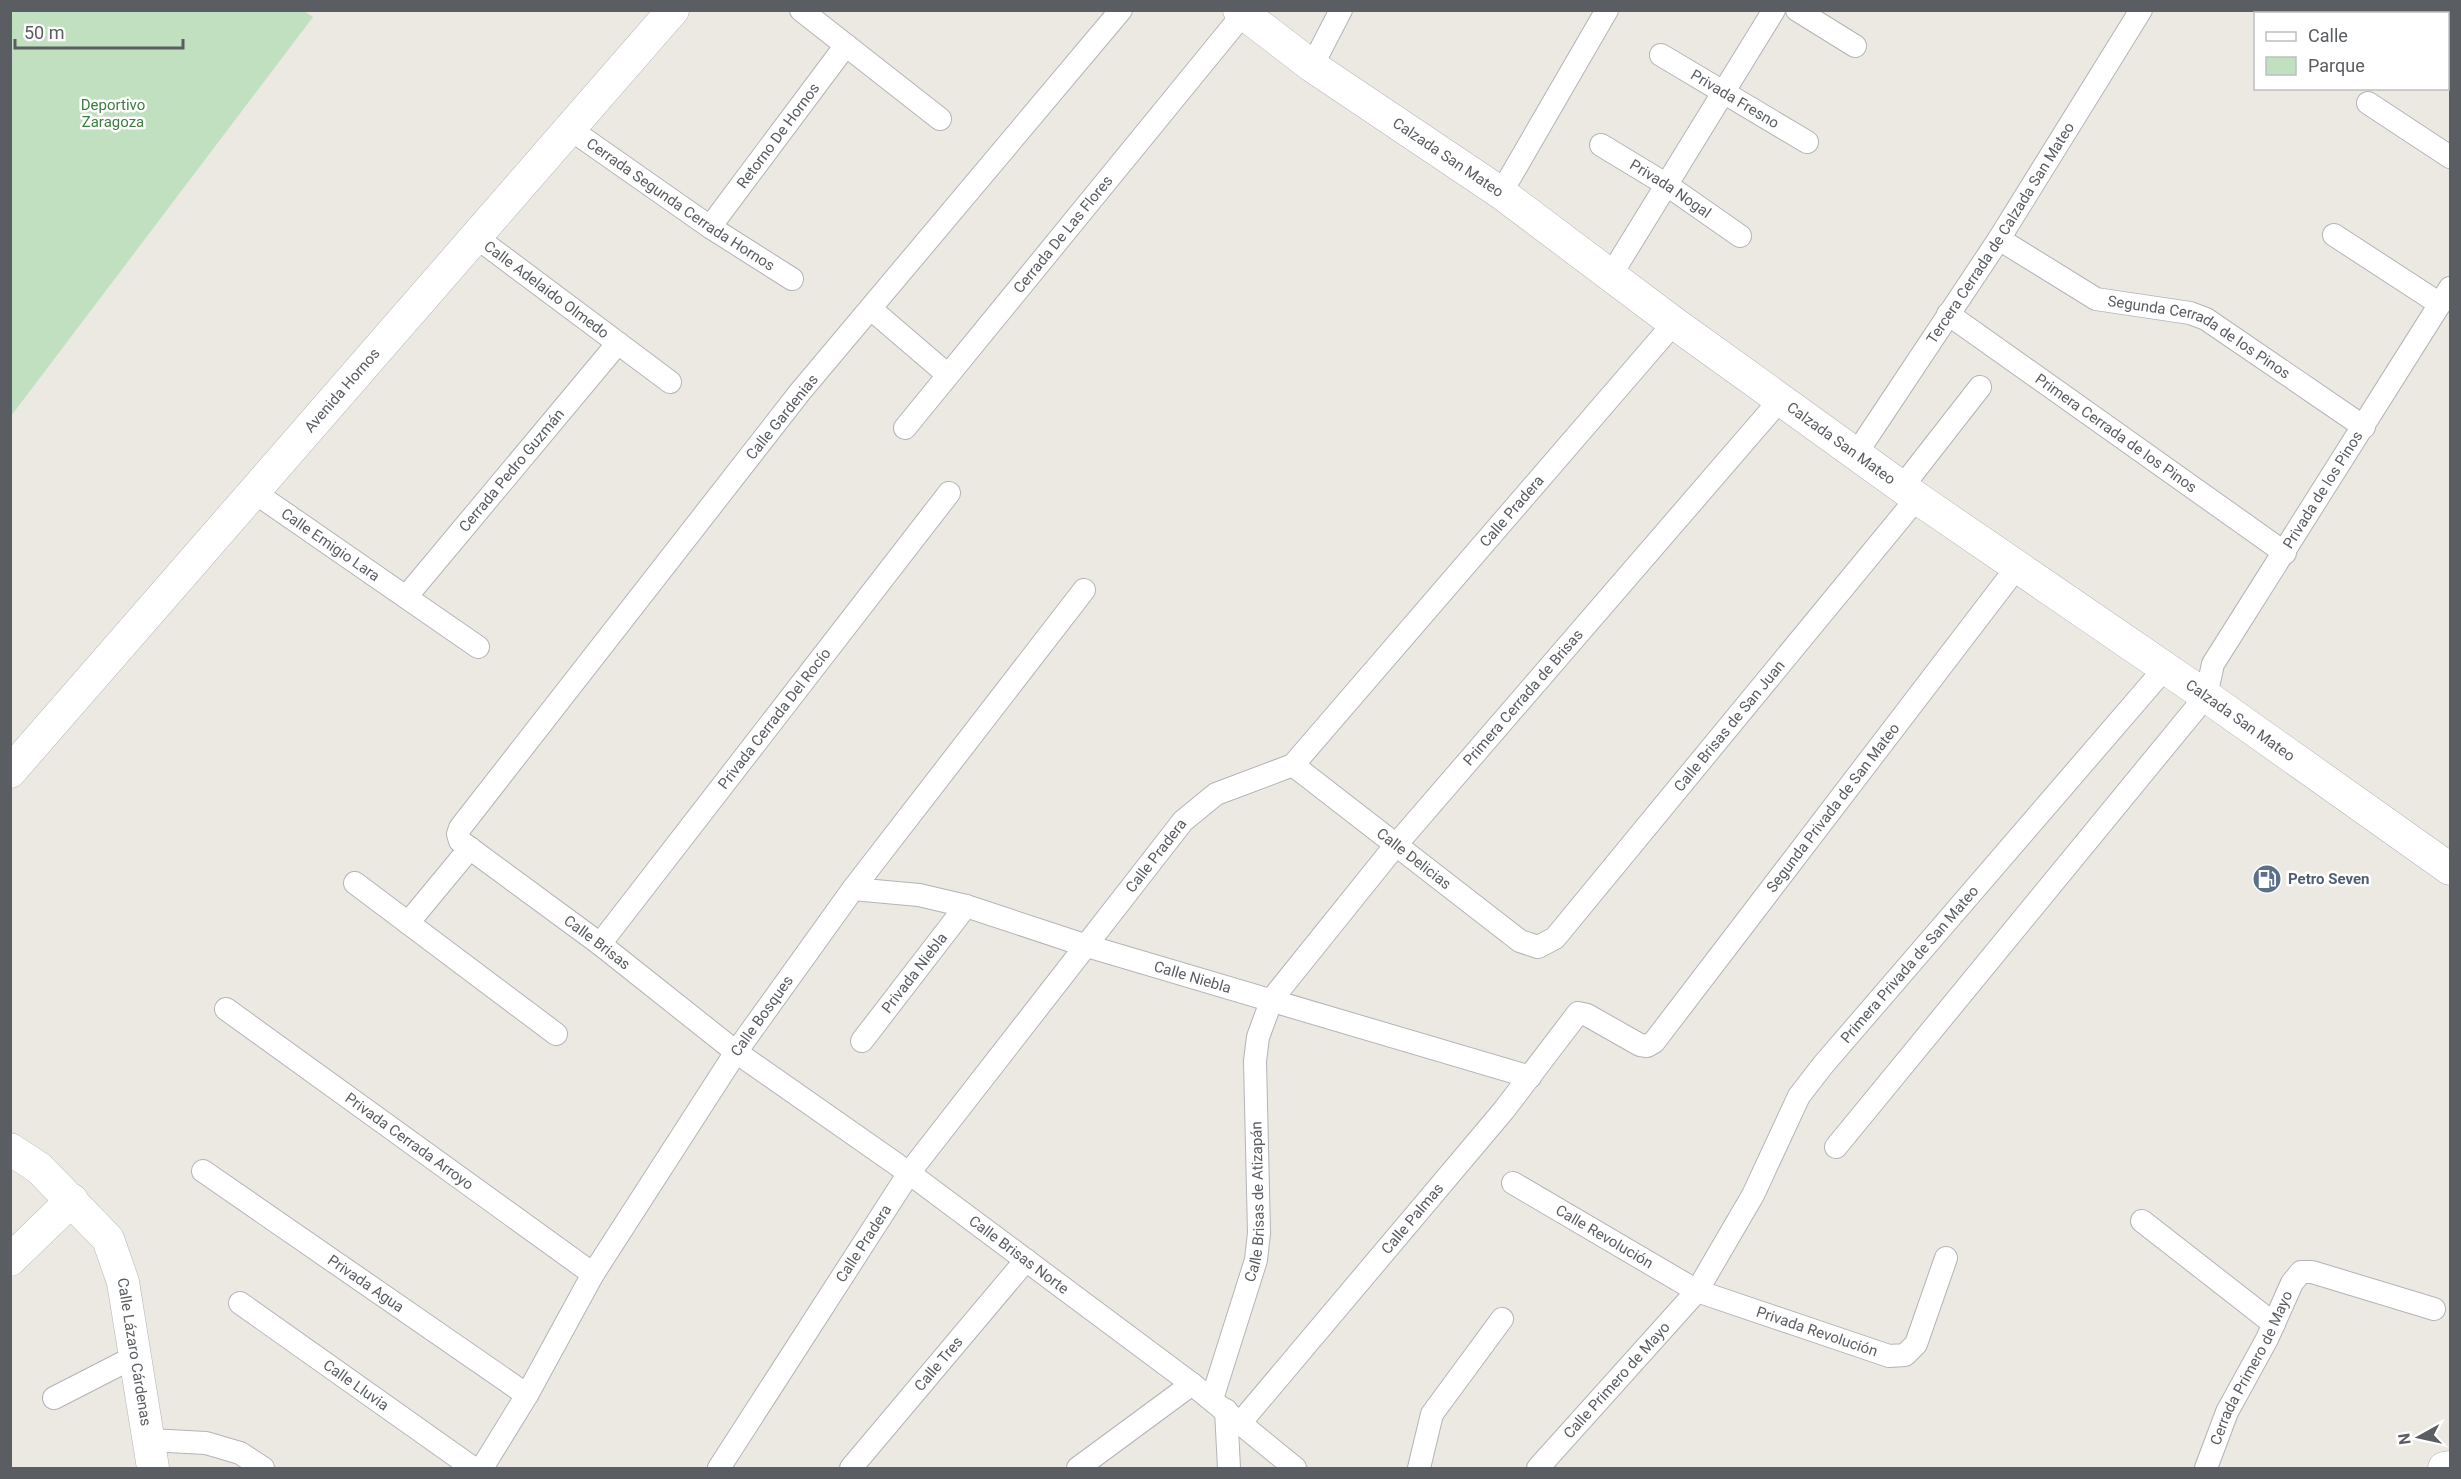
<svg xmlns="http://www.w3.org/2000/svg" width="2461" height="1479" viewBox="0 0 2461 1479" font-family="Roboto,sans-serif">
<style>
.green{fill:#c0e0c0}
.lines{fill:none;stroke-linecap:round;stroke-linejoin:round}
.street-casing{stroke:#b2b4b8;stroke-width:24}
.secondary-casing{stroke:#b3b6ba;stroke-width:33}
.street{stroke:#fff;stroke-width:22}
.secondary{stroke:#fff;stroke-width:32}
.labels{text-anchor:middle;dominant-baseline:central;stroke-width:5;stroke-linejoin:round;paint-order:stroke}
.street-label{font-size:15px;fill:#5a5d61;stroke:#fff}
.park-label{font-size:15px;fill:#3c7d40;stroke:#fff}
.service-label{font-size:15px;font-weight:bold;fill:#4e5e75;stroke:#fff;text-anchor:start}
</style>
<rect width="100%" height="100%" fill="#ebe9e1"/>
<polygon class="green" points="304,11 313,17 11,416 11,11"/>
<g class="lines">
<g class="street-casing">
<g id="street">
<polyline points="801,10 940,119"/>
<path id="s1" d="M1121 10 800 392 460 828 458 834 460 841 600 944 736 1052 909 1173 1192 1384 1295 1468"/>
<polyline points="1797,10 1855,46"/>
<polyline points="2430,10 2436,14"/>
<path id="s2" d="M1661 55 1807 142"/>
<polyline points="1312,66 1341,10"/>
<polyline points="2368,103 2450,157"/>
<path id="s3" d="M570 129 710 227 792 279"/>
<path id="s4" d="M1601 145 1667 185 1740 236"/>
<polyline points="1501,193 1607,10"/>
<path id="s5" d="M710 227 846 45"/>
<polyline points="2334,235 2440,304"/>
<path id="s6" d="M476 237 670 382"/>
<path id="s7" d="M1999 239 2096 299 2190 313 2206 319 2364 427"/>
<polyline points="1611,275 1774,10"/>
<polyline points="871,309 948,375"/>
<path id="s8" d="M1948 314 2285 553"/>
<path id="s9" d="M905 428 1243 14"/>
<path id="s10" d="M1856 454 1999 239 2141 10"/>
<polyline points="1902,487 1980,387"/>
<path id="s11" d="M254 492 478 647"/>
<path id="s12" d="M406 597 618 343"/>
<path id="s13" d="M1293 765 1520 941 1538 947 1555 938 1917 498"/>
<polyline points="355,883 556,1034"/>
<path id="s14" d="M853 889 919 895 966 906 1087 946 1530 1077"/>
<polyline points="408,923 470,848"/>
<path id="s15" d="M600 944 949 493"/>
<path id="s16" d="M226 1009 593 1274"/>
<path id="s17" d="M862 1041 966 906"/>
<path id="s18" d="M1836 1147 2206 696 2213 664 2450 288"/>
<path id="s19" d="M203 1171 527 1395"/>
<path id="s20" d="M1513 1183 1697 1291 1889 1356 1905 1355 1916 1344 1946 1258"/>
<polyline points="2142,1221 2274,1324"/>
<path id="s21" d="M240 1303 473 1468"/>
<polyline points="54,1398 136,1356"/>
<path id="s22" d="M1212 1399 1256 1260 1259 1233 1255 1061 1258 1037 1272 999 1395 846 1780 400"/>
<polyline points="1226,1410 1229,1468"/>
<path id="s23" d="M1241 1422 1504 1110 1578 1013 1587 1015 1640 1045 1647 1046 1654 1042 2017 567"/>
<polyline points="149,1440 206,1443 240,1453 263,1468"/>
<path id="s24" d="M482 1468 527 1395 593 1274 736 1052 853 889 1084 590"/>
<path id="s25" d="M719 1468 909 1173 1183 821 1216 794 1293 765 1674 323"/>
<path id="s26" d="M851 1468 1026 1260"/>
<polyline points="1078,1468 1192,1384"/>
<polyline points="1419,1468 1432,1414 1502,1319"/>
<path id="s27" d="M1538 1468 1697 1291 1753 1195 1799 1096 1823 1065 2165 668"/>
<path id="s28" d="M2206 1468 2227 1412 2267 1339 2292 1283 2301 1272H2312L2434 1309"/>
</g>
</g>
<g class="secondary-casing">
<g id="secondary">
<path id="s29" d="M1239 10 1312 66 1501 193 1674 323 1917 498 2206 696 2450 869"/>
<path id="s30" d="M10 772 673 10"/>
<path id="s31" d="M10 1149 39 1168 108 1239 123 1282 153 1468"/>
<polyline points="10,1260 72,1200"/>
<polyline points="2444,1468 2450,1467"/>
</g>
</g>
<use href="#street" class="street"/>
<use href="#secondary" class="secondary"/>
</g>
<defs>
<g id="fuel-disc" transform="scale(1.5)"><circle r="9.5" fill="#5c6f8a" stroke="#fff"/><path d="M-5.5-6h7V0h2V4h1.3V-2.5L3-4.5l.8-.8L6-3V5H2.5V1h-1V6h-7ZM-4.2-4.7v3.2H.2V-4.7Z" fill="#fff"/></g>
</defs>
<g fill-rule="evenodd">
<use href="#fuel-disc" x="2267" y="879"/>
</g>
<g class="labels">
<g class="street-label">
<text stroke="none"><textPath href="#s2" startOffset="86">Privada Fresno</textPath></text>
<text stroke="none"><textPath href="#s5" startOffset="114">Retorno De Hornos</textPath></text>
<text stroke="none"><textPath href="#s29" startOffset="256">Calzada San Mateo</textPath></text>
<text stroke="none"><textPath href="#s4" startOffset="82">Privada Nogal</textPath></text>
<text stroke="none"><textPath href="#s3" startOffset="134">Cerrada Segunda Cerrada Hornos</textPath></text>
<text stroke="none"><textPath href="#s10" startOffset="264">Tercera Cerrada de Calzada San Mateo</textPath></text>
<text stroke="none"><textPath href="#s9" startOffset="250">Cerrada De Las Flores</textPath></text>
<text stroke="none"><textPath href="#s6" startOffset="88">Calle Adelaido Olmedo</textPath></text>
<text stroke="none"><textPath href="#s7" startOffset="226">Segunda Cerrada de los Pinos</textPath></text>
<text stroke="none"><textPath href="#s30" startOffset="506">Avenida Hornos</textPath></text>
<text transform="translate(782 417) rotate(-51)">Calle Gardenias</text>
<text stroke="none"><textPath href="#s8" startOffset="206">Primera Cerrada de los Pinos</textPath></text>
<text stroke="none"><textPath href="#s29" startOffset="742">Calzada San Mateo</textPath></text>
<text stroke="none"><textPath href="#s12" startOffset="165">Cerrada Pedro Guzmán</textPath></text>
<text stroke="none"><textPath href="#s18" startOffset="822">Privada de los Pinos</textPath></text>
<text stroke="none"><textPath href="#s25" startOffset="1257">Calle Pradera</textPath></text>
<text stroke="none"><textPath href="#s11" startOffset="93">Calle Emigio Lara</textPath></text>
<text stroke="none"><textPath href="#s22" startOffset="802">Primera Cerrada de Brisas</textPath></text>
<text stroke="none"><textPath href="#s15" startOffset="285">Privada Cerrada Del Rocío</textPath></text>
<text stroke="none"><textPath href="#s29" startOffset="1228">Calzada San Mateo</textPath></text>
<text stroke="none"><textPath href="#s13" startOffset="600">Calle Brisas de San Juan</textPath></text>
<text stroke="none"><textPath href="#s23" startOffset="910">Segunda Privada de San Mateo</textPath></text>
<text stroke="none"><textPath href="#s25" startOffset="753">Calle Pradera</textPath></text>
<text stroke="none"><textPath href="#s13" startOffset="153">Calle Delicias</textPath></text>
<text stroke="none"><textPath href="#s1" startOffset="1236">Calle Brisas</textPath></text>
<text stroke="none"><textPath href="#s27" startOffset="630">Primera Privada de San Mateo</textPath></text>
<text stroke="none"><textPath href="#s17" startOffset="86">Privada Niebla</textPath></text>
<text stroke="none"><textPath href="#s14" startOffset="352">Calle Niebla</textPath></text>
<text stroke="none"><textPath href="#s24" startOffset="532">Calle Bosques</textPath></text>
<text stroke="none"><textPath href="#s16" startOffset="226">Privada Cerrada Arroyo</textPath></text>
<text stroke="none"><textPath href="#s22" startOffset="204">Calle Brisas de Atizapán</textPath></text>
<text stroke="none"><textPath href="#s23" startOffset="266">Calle Palmas</textPath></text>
<text stroke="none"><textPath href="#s20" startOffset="106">Calle Revolución</textPath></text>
<text stroke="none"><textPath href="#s25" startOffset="267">Calle Pradera</textPath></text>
<text stroke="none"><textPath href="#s1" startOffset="1761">Calle Brisas Norte</textPath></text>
<text stroke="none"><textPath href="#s19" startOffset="198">Privada Agua</textPath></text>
<text stroke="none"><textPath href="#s20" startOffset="340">Privada Revolución</textPath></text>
<text stroke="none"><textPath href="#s31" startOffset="250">Calle Lázaro Cárdenas</textPath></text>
<text stroke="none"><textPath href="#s26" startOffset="136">Calle Tres</textPath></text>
<text stroke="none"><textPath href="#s28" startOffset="110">Cerrada Primero de Mayo</textPath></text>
<text stroke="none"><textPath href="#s27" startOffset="118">Calle Primero de Mayo</textPath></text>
<text stroke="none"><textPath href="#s21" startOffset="142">Calle Lluvia</textPath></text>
</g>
<g class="park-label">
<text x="113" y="105">Deportivo<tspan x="113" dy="17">Zaragoza</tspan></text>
</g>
<g class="service-label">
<text x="2288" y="879">Petro Seven</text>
</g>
</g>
<rect width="2461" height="1479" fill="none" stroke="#5a5d61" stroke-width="24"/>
<rect x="2254" y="12" width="195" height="78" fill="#ffffff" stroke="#bdbec0" stroke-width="1.5"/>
<rect x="2266" y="32" width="30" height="9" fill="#ffffff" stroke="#bdbec0" stroke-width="1.5"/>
<text x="2308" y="42" font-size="18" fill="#5a5d61">Calle</text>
<rect x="2266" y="57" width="30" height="18" fill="#c0e0c0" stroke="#bdbec0" stroke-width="1.5"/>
<text x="2308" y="72" font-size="18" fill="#5a5d61">Parque</text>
<g transform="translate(2419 1437) rotate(262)" stroke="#ffffff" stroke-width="4.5" paint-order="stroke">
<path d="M0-4.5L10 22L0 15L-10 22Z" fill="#5a5d61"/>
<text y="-9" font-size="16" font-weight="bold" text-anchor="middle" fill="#5a5d61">N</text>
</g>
<path d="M15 39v9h168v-9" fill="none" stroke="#5a5d61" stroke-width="3"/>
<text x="24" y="39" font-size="18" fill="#5a5d61" stroke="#ffffff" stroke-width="4.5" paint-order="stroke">50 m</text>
</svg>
